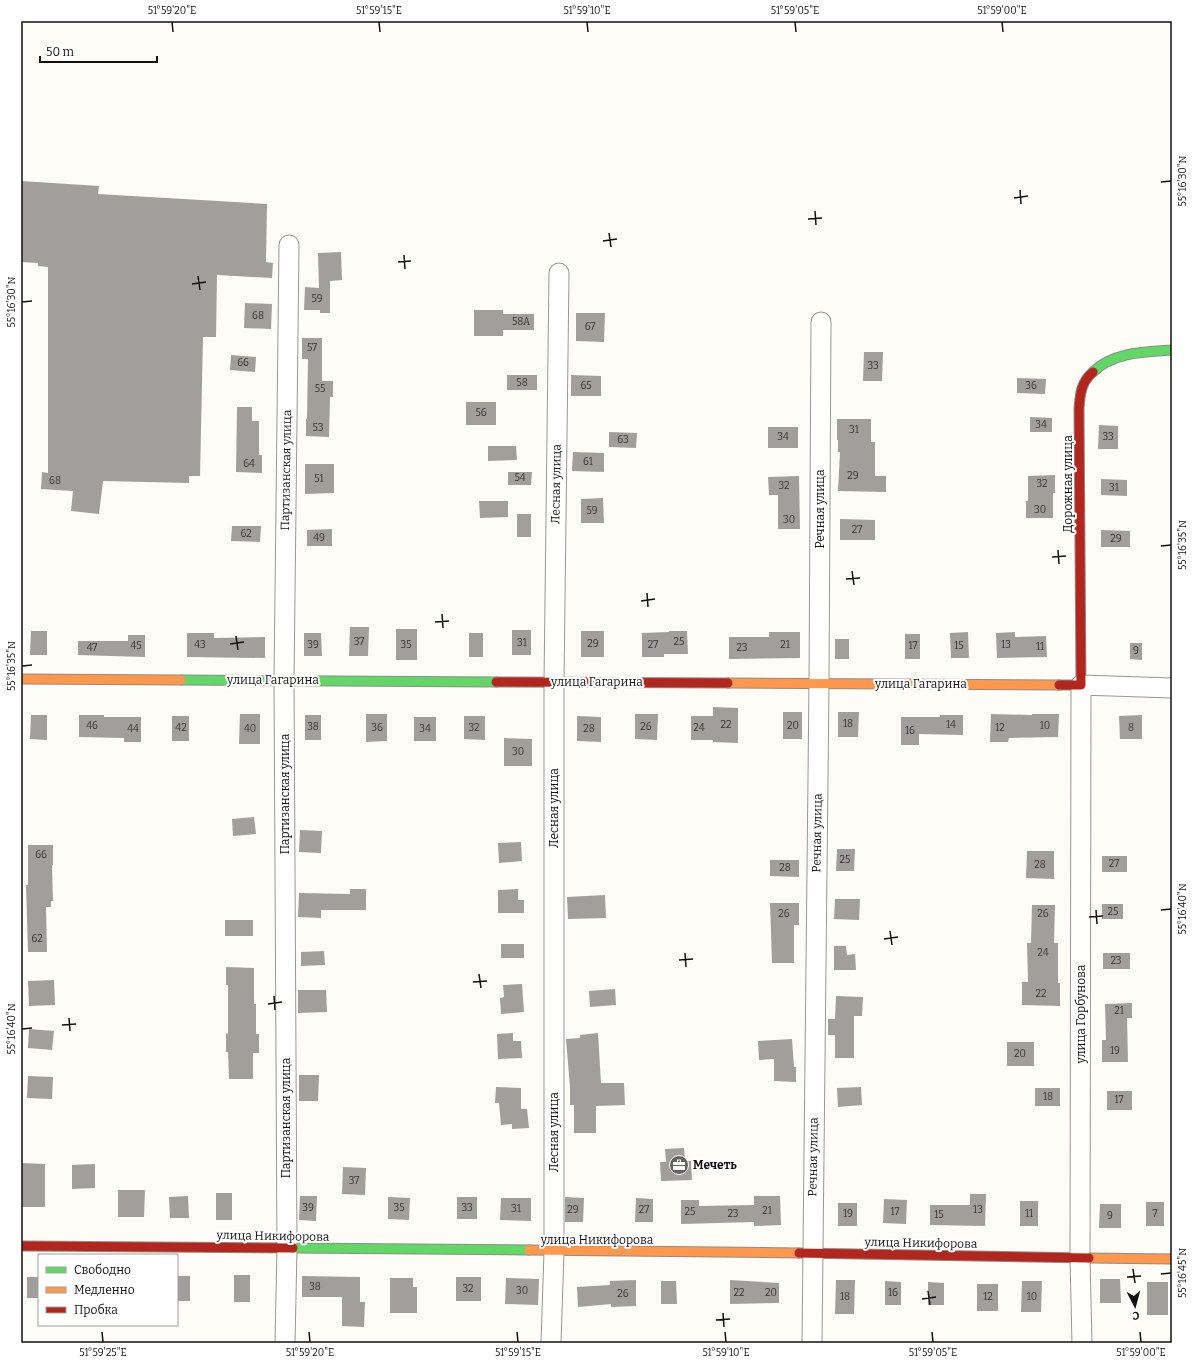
<svg xmlns="http://www.w3.org/2000/svg" width="1193" height="1364" viewBox="0 0 1193 1364" font-family="Bitter,serif">
<style>
.building{fill:#a19f9c}
.lines{fill:none;stroke-linecap:round;stroke-linejoin:round}
.street-casing{stroke:#979795;stroke-width:21}
.fast-casing{stroke:#8e8d8b;stroke-width:11}
.slow-casing{stroke:#8e8d8b;stroke-width:11}
.jam-casing{stroke:#8e8d8b;stroke-width:11}
.street{stroke:#fffffe;stroke-width:19}
.fast{stroke:#63d668;stroke-width:9}
.slow{stroke:#ff974d;stroke-width:9}
.jam{stroke:#b3261e;stroke-width:9}
.ticks{fill:none;stroke:#111;stroke-width:1.5}
.labels{text-anchor:middle;dominant-baseline:central;stroke-width:4;stroke-linejoin:round;paint-order:stroke}
.number-label{font-size:10px;fill:#353434}
.street-label{font-size:12px;fill:#111;stroke:#fff}
.poi-label{font-size:12px;font-weight:bold;fill:#111;stroke:#fff;text-anchor:start}
.neatline{fill:none;stroke:#111;stroke-width:1.5}
.ticks-label{font-size:10px;text-anchor:middle;fill:#111}
</style>
<rect width="100%" height="100%" fill="#fdfcf7"/>
<g class="building">
<polygon points="21,181 99,186 98,194 267,204 266,262 273,263 272,278 217,275 216,337 203,337 200,476 189,476 189,483 103,481 99,514 71,511 73,491 41,489 42,472 48,473 48,267 38,266 38,263 21,262"/>
<polygon points="341,252 342,280 330,281 330,313 320,313 320,310 304,310 305,287 319,288 318,253"/>
<polygon points="245,303 272,304 271,329 244,328"/>
<polygon points="474,310 503,310 503,314 534,314 534,330 503,330 503,336 474,336"/>
<polygon points="576,313 605,313 604,342 576,341"/>
<polygon points="302,338 322,338 322,381 333,381 333,397 330,397 329,437 306,436 306,419 307,419 308,359 302,359"/>
<polygon points="864,352 883,352 882,381 863,381"/>
<polygon points="231,355 256,357 255,372 230,370"/>
<rect x="507" y="375" width="30" height="15"/>
<polygon points="571,375 601,376 601,396 571,396"/>
<polygon points="1017,378 1046,379 1045,394 1017,393"/>
<rect x="466" y="402" width="30" height="23"/>
<polygon points="237,407 252,407 252,421 259,421 259,455 262,455 262,473 236,472"/>
<polygon points="1030,417 1052,418 1052,432 1030,432"/>
<polygon points="837,419 871,419 871,442 875,442 875,476 886,476 886,492 838,491 840,452 838,452 838,440 837,440"/>
<polygon points="1099,425 1118,426 1118,449 1098,449"/>
<rect x="768" y="427" width="30" height="21"/>
<polygon points="609,432 637,433 636,448 609,447"/>
<polygon points="488,446 516,446 517,460 488,461"/>
<polygon points="573,452 604,453 604,472 572,471"/>
<polygon points="305,464 334,464 334,493 305,494"/>
<polygon points="508,472 532,472 531,485 508,485"/>
<polygon points="1055,475 1055,493 1053,493 1053,518 1026,518 1026,501 1028,501 1028,476"/>
<polygon points="799,476 800,529 778,529 778,495 769,495 768,477"/>
<polygon points="1101,479 1127,480 1127,496 1101,495"/>
<polygon points="603,498 604,523 581,523 581,499"/>
<polygon points="479,501 508,501 508,517 480,518"/>
<rect x="517" y="514" width="14" height="23"/>
<polygon points="840,519 875,520 875,540 840,540"/>
<polygon points="232,526 261,526 260,542 231,541"/>
<polygon points="332,529 332,546 307,546 307,530"/>
<polygon points="1101,530 1130,531 1130,547 1101,547"/>
<polygon points="350,627 369,627 368,656 349,656"/>
<rect x="396" y="629" width="21" height="31"/>
<rect x="512" y="630" width="19" height="25"/>
<polygon points="31,631 47,631 47,655 30,655"/>
<rect x="581" y="631" width="23" height="26"/>
<polygon points="669,631 687,631 688,654 664,654 664,657 642,657 642,633 669,632"/>
<polygon points="769,632 800,632 800,658 729,659 729,637 769,637"/>
<polygon points="968,632 969,658 951,658 950,633"/>
<polygon points="1015,632 1015,637 1046,636 1047,657 997,658 996,633"/>
<polygon points="187,633 214,633 214,638 265,637 265,658 187,657"/>
<polygon points="304,633 321,633 322,656 304,656"/>
<rect x="469" y="633" width="14" height="24"/>
<rect x="905" y="634" width="15" height="25"/>
<polygon points="128,635 145,635 145,657 78,655 78,641 128,641"/>
<rect x="835" y="639" width="14" height="20"/>
<polygon points="1130,643 1142,643 1142,660 1130,659"/>
<polygon points="713,707 738,708 738,743 713,742 713,740 691,740 691,716 713,716"/>
<rect x="783" y="712" width="19" height="27"/>
<polygon points="838,712 859,712 858,737 838,737"/>
<polygon points="240,714 260,714 260,744 239,744"/>
<polygon points="366,714 387,714 387,741 366,742"/>
<polygon points="635,714 658,714 657,740 635,739"/>
<polygon points="991,714 1032,715 1032,714 1059,714 1058,737 1009,738 1008,742 990,742"/>
<polygon points="31,715 47,715 47,740 30,739"/>
<polygon points="79,715 104,715 104,717 141,717 141,742 124,742 124,738 79,737"/>
<rect x="305" y="715" width="16" height="25"/>
<polygon points="940,715 963,715 963,735 919,734 919,745 901,745 901,717 940,717"/>
<polygon points="1142,715 1142,739 1120,739 1119,716"/>
<rect x="172" y="716" width="17" height="25"/>
<polygon points="464,716 485,716 485,740 464,739"/>
<polygon points="577,716 601,717 601,742 577,741"/>
<rect x="414" y="717" width="22" height="24"/>
<polygon points="504,738 532,739 532,766 504,766"/>
<polygon points="254,817 256,834 233,836 232,819"/>
<polygon points="300,830 322,831 321,853 299,852"/>
<polygon points="521,842 522,861 499,863 498,843"/>
<polygon points="28,845 53,845 53,865 52,865 53,901 51,901 51,907 46,907 47,952 28,952 26,885 28,885"/>
<polygon points="837,849 855,849 854,871 836,871"/>
<polygon points="1027,851 1054,851 1054,879 1026,878"/>
<rect x="1102" y="856" width="25" height="16"/>
<polygon points="770,860 799,860 799,877 770,876"/>
<polygon points="350,889 366,889 366,910 321,910 321,918 298,917 299,893 350,894"/>
<polygon points="518,889 518,900 524,900 524,913 498,913 498,890"/>
<polygon points="605,895 606,918 568,919 567,897"/>
<polygon points="835,899 860,899 859,920 834,919"/>
<polygon points="770,903 799,903 799,925 794,925 794,963 772,963"/>
<rect x="1102" y="904" width="21" height="15"/>
<polygon points="1032,905 1055,905 1054,943 1058,943 1058,983 1060,983 1060,1006 1022,1005 1022,982 1028,982 1027,943 1031,943"/>
<rect x="225" y="920" width="28" height="16"/>
<rect x="501" y="944" width="23" height="14"/>
<polygon points="834,946 846,946 847,955 855,954 856,970 834,970"/>
<polygon points="324,951 325,965 301,966 301,952"/>
<rect x="1103" y="953" width="27" height="16"/>
<polygon points="226,967 254,968 254,1004 256,1004 256,1034 259,1034 259,1053 253,1053 253,1079 229,1079 228,1052 226,1052 226,1033 228,1034 228,985 226,985"/>
<polygon points="54,980 55,1005 29,1006 28,981"/>
<polygon points="522,984 524,1012 501,1014 500,998 504,997 503,985"/>
<polygon points="615,989 616,1005 590,1007 589,991"/>
<polygon points="298,990 326,990 327,1012 298,1013"/>
<polygon points="836,996 863,997 862,1016 854,1016 854,1058 835,1058 835,1035 828,1035 828,1019 835,1019"/>
<polygon points="1132,1003 1132,1018 1127,1018 1128,1062 1102,1062 1102,1040 1106,1040 1105,1004"/>
<polygon points="29,1029 54,1031 52,1050 28,1048"/>
<polygon points="513,1033 513,1041 521,1041 522,1058 498,1059 497,1034"/>
<polygon points="598,1033 601,1083 624,1083 625,1105 596,1106 596,1133 574,1133 574,1105 570,1105 570,1087 566,1039 580,1038 580,1035"/>
<polygon points="792,1039 794,1067 796,1067 796,1082 774,1081 774,1059 759,1060 758,1041"/>
<rect x="1007" y="1042" width="27" height="24"/>
<polygon points="299,1075 319,1075 318,1101 299,1101"/>
<polygon points="28,1076 53,1077 52,1099 27,1098"/>
<polygon points="496,1087 521,1088 521,1109 527,1109 529,1128 512,1129 512,1124 501,1125 499,1103 495,1103"/>
<polygon points="861,1087 862,1105 838,1107 837,1088"/>
<rect x="1035" y="1088" width="25" height="18"/>
<rect x="1107" y="1091" width="25" height="19"/>
<polygon points="684,1148 685,1161 691,1161 692,1180 661,1181 660,1162 666,1162 665,1149"/>
<polygon points="21,1163 45,1164 45,1207 21,1207"/>
<polygon points="95,1164 95,1188 72,1189 72,1165"/>
<polygon points="343,1167 366,1168 365,1195 342,1194"/>
<polygon points="118,1190 145,1190 144,1217 118,1217"/>
<rect x="216" y="1193" width="16" height="27"/>
<polygon points="970,1194 986,1194 985,1226 930,1225 930,1205 970,1205"/>
<polygon points="188,1196 189,1218 170,1218 169,1197"/>
<polygon points="300,1196 317,1196 316,1221 299,1220"/>
<polygon points="754,1196 780,1196 781,1225 754,1226 754,1222 681,1224 681,1200 699,1200 699,1206 754,1205"/>
<polygon points="388,1197 410,1198 409,1220 388,1219"/>
<rect x="457" y="1197" width="20" height="22"/>
<polygon points="565,1197 584,1198 583,1222 565,1222"/>
<polygon points="501,1198 531,1198 531,1221 500,1220"/>
<polygon points="636,1198 653,1199 653,1222 635,1222"/>
<polygon points="884,1199 907,1200 906,1224 883,1223"/>
<rect x="1020" y="1201" width="18" height="25"/>
<rect x="1146" y="1202" width="18" height="24"/>
<rect x="838" y="1203" width="19" height="23"/>
<polygon points="1100,1204 1121,1204 1121,1228 1099,1228"/>
<rect x="234" y="1275" width="16" height="27"/>
<rect x="177" y="1276" width="13" height="25"/>
<polygon points="302,1276 360,1277 360,1302 365,1302 364,1327 342,1326 342,1297 302,1297"/>
<rect x="27" y="1277" width="12" height="21"/>
<rect x="456" y="1277" width="25" height="24"/>
<polygon points="390,1278 413,1278 413,1287 417,1287 417,1313 390,1313"/>
<polygon points="506,1278 539,1279 538,1305 505,1304"/>
<polygon points="1100,1279 1120,1279 1121,1303 1100,1303"/>
<polygon points="636,1280 636,1306 611,1307 611,1304 578,1307 577,1287 610,1285 610,1281"/>
<polygon points="730,1280 779,1283 779,1303 730,1304"/>
<polygon points="836,1280 855,1280 854,1314 835,1314"/>
<polygon points="661,1281 676,1281 677,1304 661,1304"/>
<polygon points="885,1281 901,1282 901,1305 885,1305"/>
<polygon points="1022,1281 1042,1281 1041,1312 1021,1312"/>
<polygon points="928,1282 944,1283 944,1305 928,1305"/>
<rect x="1147" y="1282" width="21" height="33"/>
<rect x="977" y="1284" width="21" height="27"/>
</g>
<g class="lines">
<g class="street-casing">
<g id="street">
<polyline points="285,1343 287,1248 284,681 289,245"/>
<polyline points="551,1343 554,1252 554,682 559,273"/>
<polyline points="812,1343 819,683 821,322"/>
<polyline points="1082,1343 1080,1258 1081,685 1172,688"/>
</g>
</g>
<g class="fast-casing">
<g id="fast">
<path d="M1093 372C1113 352 1145 352 1172 350"/>
<polyline points="181,680 496,682"/>
<polyline points="293,1248 529,1250"/>
</g>
</g>
<g class="slow-casing">
<g id="slow">
<polyline points="21,679 181,680"/>
<polyline points="728,683 1059,685"/>
<polyline points="529,1250 799,1253"/>
<polyline points="1089,1258 1172,1259"/>
</g>
</g>
<g class="jam-casing">
<g id="jam">
<polyline points="496,682 728,683"/>
<path d="M1059 685H1081L1079 409C1080 394 1081 382 1093 372"/>
<polyline points="21,1246 293,1248"/>
<polyline points="799,1253 1089,1258"/>
</g>
</g>
<use href="#street" class="street"/>
<use href="#fast" class="fast"/>
<use href="#slow" class="slow"/>
<use href="#jam" class="jam"/>
</g>
<path class="ticks" d="M172 22 173 32M379 22 380 32M587 22 588 32M795 22 796 32M1002 22 1003 32M1161 182 1171 181M1020 190 1021 204M1014 198 1028 196M815 211 816 225M808 219 822 218M609 233 611 247M603 241 617 239M404 255 405 269M398 262 411 261M198 276 200 290M192 284 206 282M22 302 32 301M1161 546 1171 545M1058 550 1059 564M1052 557 1066 556M852 571 854 585M846 579 860 578M647 593 648 607M641 601 655 599M442 614 443 628M435 622 449 621M236 636 238 650M230 644 244 642M22 666 32 665M1096 910 1097 924M1161 910 1171 909M1089 917 1103 916M890 931 892 945M884 939 898 937M685 953 686 967M679 960 693 959M479 974 481 988M473 982 487 981M274 996 275 1010M268 1004 282 1002M69 1018 70 1031M62 1025 76 1024M22 1029 32 1028M1133 1269 1135 1283M1161 1274 1171 1273M1127 1277 1141 1276M928 1291 930 1305M922 1299 936 1297M723 1313 724 1327M716 1320 730 1319M102 1332 103 1342M309 1332 310 1342M517 1332 518 1342M725 1332 726 1342M932 1332 933 1342M1140 1332 1141 1342"/>
<defs>
<g id="office-disc" transform="scale(1)"><circle r="9.5" fill="#646362" stroke="#fff"/><path d="M-6-3h4V-5.5h4V-3h4V5H-6ZM-1-4.5V-3h2v-1.5ZM-6 0V1H6V0Z" fill="#fff"/></g>
</defs>
<g fill-rule="evenodd">
<use href="#office-disc" x="679" y="1165"/>
</g>
<g class="labels">
<g class="number-label">
<text x="317" y="299">59</text>
<text x="258" y="316">68</text>
<text x="521" y="322">58А</text>
<text x="590" y="327">67</text>
<text x="312" y="348">57</text>
<text x="243" y="363">66</text>
<text x="873" y="366">33</text>
<text x="522" y="383">58</text>
<text x="586" y="386">65</text>
<text x="1031" y="386">36</text>
<text x="320" y="389">55</text>
<text x="481" y="413">56</text>
<text x="1041" y="425">34</text>
<text x="318" y="428">53</text>
<text x="854" y="430">31</text>
<text x="783" y="437">34</text>
<text x="1108" y="437">33</text>
<text x="623" y="440">63</text>
<text x="588" y="462">61</text>
<text x="249" y="464">64</text>
<text x="853" y="476">29</text>
<text x="520" y="478">54</text>
<text x="319" y="479">51</text>
<text x="55" y="481">68</text>
<text x="1042" y="484">32</text>
<text x="784" y="486">32</text>
<text x="1114" y="488">31</text>
<text x="1040" y="510">30</text>
<text x="592" y="511">59</text>
<text x="789" y="520">30</text>
<text x="857" y="530">27</text>
<text x="246" y="534">62</text>
<text x="319" y="538">49</text>
<text x="1116" y="539">29</text>
<text x="359" y="642">37</text>
<text x="679" y="642">25</text>
<text x="522" y="643">31</text>
<text x="593" y="644">29</text>
<text x="200" y="645">43</text>
<text x="313" y="645">39</text>
<text x="406" y="645">35</text>
<text x="653" y="645">27</text>
<text x="785" y="645">21</text>
<text x="1006" y="645">13</text>
<text x="136" y="646">45</text>
<text x="913" y="646">17</text>
<text x="959" y="646">15</text>
<text x="1040" y="647">11</text>
<text x="92" y="648">47</text>
<text x="742" y="648">23</text>
<text x="1136" y="651">9</text>
<text x="848" y="724">18</text>
<text x="726" y="725">22</text>
<text x="951" y="725">14</text>
<text x="92" y="726">46</text>
<text x="793" y="726">20</text>
<text x="1045" y="726">10</text>
<text x="313" y="727">38</text>
<text x="646" y="727">26</text>
<text x="181" y="728">42</text>
<text x="377" y="728">36</text>
<text x="474" y="728">32</text>
<text x="699" y="728">24</text>
<text x="1000" y="728">12</text>
<text x="1131" y="728">8</text>
<text x="133" y="729">44</text>
<text x="250" y="729">40</text>
<text x="425" y="729">34</text>
<text x="589" y="729">28</text>
<text x="910" y="731">16</text>
<text x="518" y="752">30</text>
<text x="41" y="855">66</text>
<text x="845" y="860">25</text>
<text x="1114" y="864">27</text>
<text x="1040" y="865">28</text>
<text x="785" y="868">28</text>
<text x="1113" y="912">25</text>
<text x="784" y="914">26</text>
<text x="1043" y="914">26</text>
<text x="37" y="939">62</text>
<text x="1043" y="953">24</text>
<text x="1116" y="961">23</text>
<text x="1041" y="994">22</text>
<text x="1119" y="1011">21</text>
<text x="1115" y="1051">19</text>
<text x="1020" y="1054">20</text>
<text x="1048" y="1097">18</text>
<text x="1119" y="1100">17</text>
<text x="354" y="1181">37</text>
<text x="308" y="1208">39</text>
<text x="399" y="1208">35</text>
<text x="467" y="1208">33</text>
<text x="516" y="1209">31</text>
<text x="573" y="1210">29</text>
<text x="644" y="1210">27</text>
<text x="978" y="1210">13</text>
<text x="767" y="1211">21</text>
<text x="690" y="1212">25</text>
<text x="895" y="1212">17</text>
<text x="733" y="1214">23</text>
<text x="848" y="1214">19</text>
<text x="1029" y="1214">11</text>
<text x="1155" y="1214">7</text>
<text x="939" y="1215">15</text>
<text x="1110" y="1216">9</text>
<text x="315" y="1287">38</text>
<text x="468" y="1289">32</text>
<text x="522" y="1291">30</text>
<text x="739" y="1293">22</text>
<text x="771" y="1293">20</text>
<text x="893" y="1293">16</text>
<text x="623" y="1294">26</text>
<text x="845" y="1297">18</text>
<text x="988" y="1297">12</text>
<text x="1032" y="1297">10</text>
</g>
<g class="street-label">
<text transform="translate(286 470) rotate(-89)">Партизанская улица</text>
<text transform="translate(556 484) rotate(-89)">Лесная улица</text>
<text transform="translate(1068 484) rotate(-90)">Дорожная улица</text>
<text transform="translate(820 509) rotate(-90)">Речная улица</text>
<text x="273" y="680">улица Гагарина</text>
<text x="597" y="682">улица Гагарина</text>
<text x="921" y="684">улица Гагарина</text>
<text transform="translate(285 794) rotate(-90)">Партизанская улица</text>
<text transform="translate(554 808) rotate(-90)">Лесная улица</text>
<text transform="translate(817 833) rotate(-89)">Речная улица</text>
<text transform="translate(1081 1014) rotate(-90)">улица Горбунова</text>
<text transform="translate(286 1118) rotate(-90)">Партизанская улица</text>
<text transform="translate(554 1132) rotate(-90)">Лесная улица</text>
<text transform="translate(813 1157) rotate(-89)">Речная улица</text>
<text transform="translate(273 1236) rotate(1)">улица Никифорова</text>
<text x="597" y="1240">улица Никифорова</text>
<text transform="translate(921 1243) rotate(1)">улица Никифорова</text>
</g>
<g class="poi-label">
<text x="693" y="1165">Мечеть</text>
</g>
</g>
<rect width="1193" height="1364" fill="none" stroke="#ffffff" stroke-width="44"/>
<rect x="38" y="1254" width="140" height="72" fill="#ffffff" stroke="#a0a0a0"/>
<rect x="46" y="1267" width="20" height="6" fill="#63d668" stroke="#a0a0a0"/>
<text x="74" y="1274" font-size="12" fill="#111111">Свободно</text>
<rect x="46" y="1287" width="20" height="6" fill="#ff974d" stroke="#a0a0a0"/>
<text x="74" y="1294" font-size="12" fill="#111111">Медленно</text>
<rect x="46" y="1307" width="20" height="6" fill="#b3261e" stroke="#a0a0a0"/>
<text x="74" y="1314" font-size="12" fill="#111111">Пробка</text>
<g transform="translate(1135 1306) rotate(174)" stroke="#ffffff" stroke-width="3" paint-order="stroke">
<path d="M0-3L7 15L0 10L-7 15Z" fill="#111111"/>
<text y="-6" font-size="11" font-weight="bold" text-anchor="middle" fill="#111111">С</text>
</g>
<path d="M40 56v6h117v-6" fill="none" stroke="#111111" stroke-width="2"/>
<text x="46" y="56" font-size="12" fill="#111111" stroke="#ffffff" stroke-width="3" paint-order="stroke">50 m</text>
<rect x="22" y="22" width="1149" height="1320" class="neatline"/>
<g class="ticks-label">
<text x="172" y="14">51°59'20"E</text>
<text x="379" y="14">51°59'15"E</text>
<text x="587" y="14">51°59'10"E</text>
<text x="795" y="14">51°59'05"E</text>
<text x="1002" y="14">51°59'00"E</text>
<text transform="translate(1182 181) rotate(-90)" y="4">55°16'30"N</text>
<text transform="translate(11 302) rotate(-90)" y="4">55°16'30"N</text>
<text transform="translate(1182 545) rotate(-90)" y="4">55°16'35"N</text>
<text transform="translate(11 666) rotate(-90)" y="4">55°16'35"N</text>
<text transform="translate(1182 909) rotate(-90)" y="4">55°16'40"N</text>
<text transform="translate(11 1029) rotate(-90)" y="4">55°16'40"N</text>
<text transform="translate(1182 1273) rotate(-90)" y="4">55°16'45"N</text>
<text x="103" y="1356">51°59'25"E</text>
<text x="310" y="1356">51°59'20"E</text>
<text x="518" y="1356">51°59'15"E</text>
<text x="726" y="1356">51°59'10"E</text>
<text x="933" y="1356">51°59'05"E</text>
<text x="1141" y="1356">51°59'00"E</text>
</g>
</svg>
